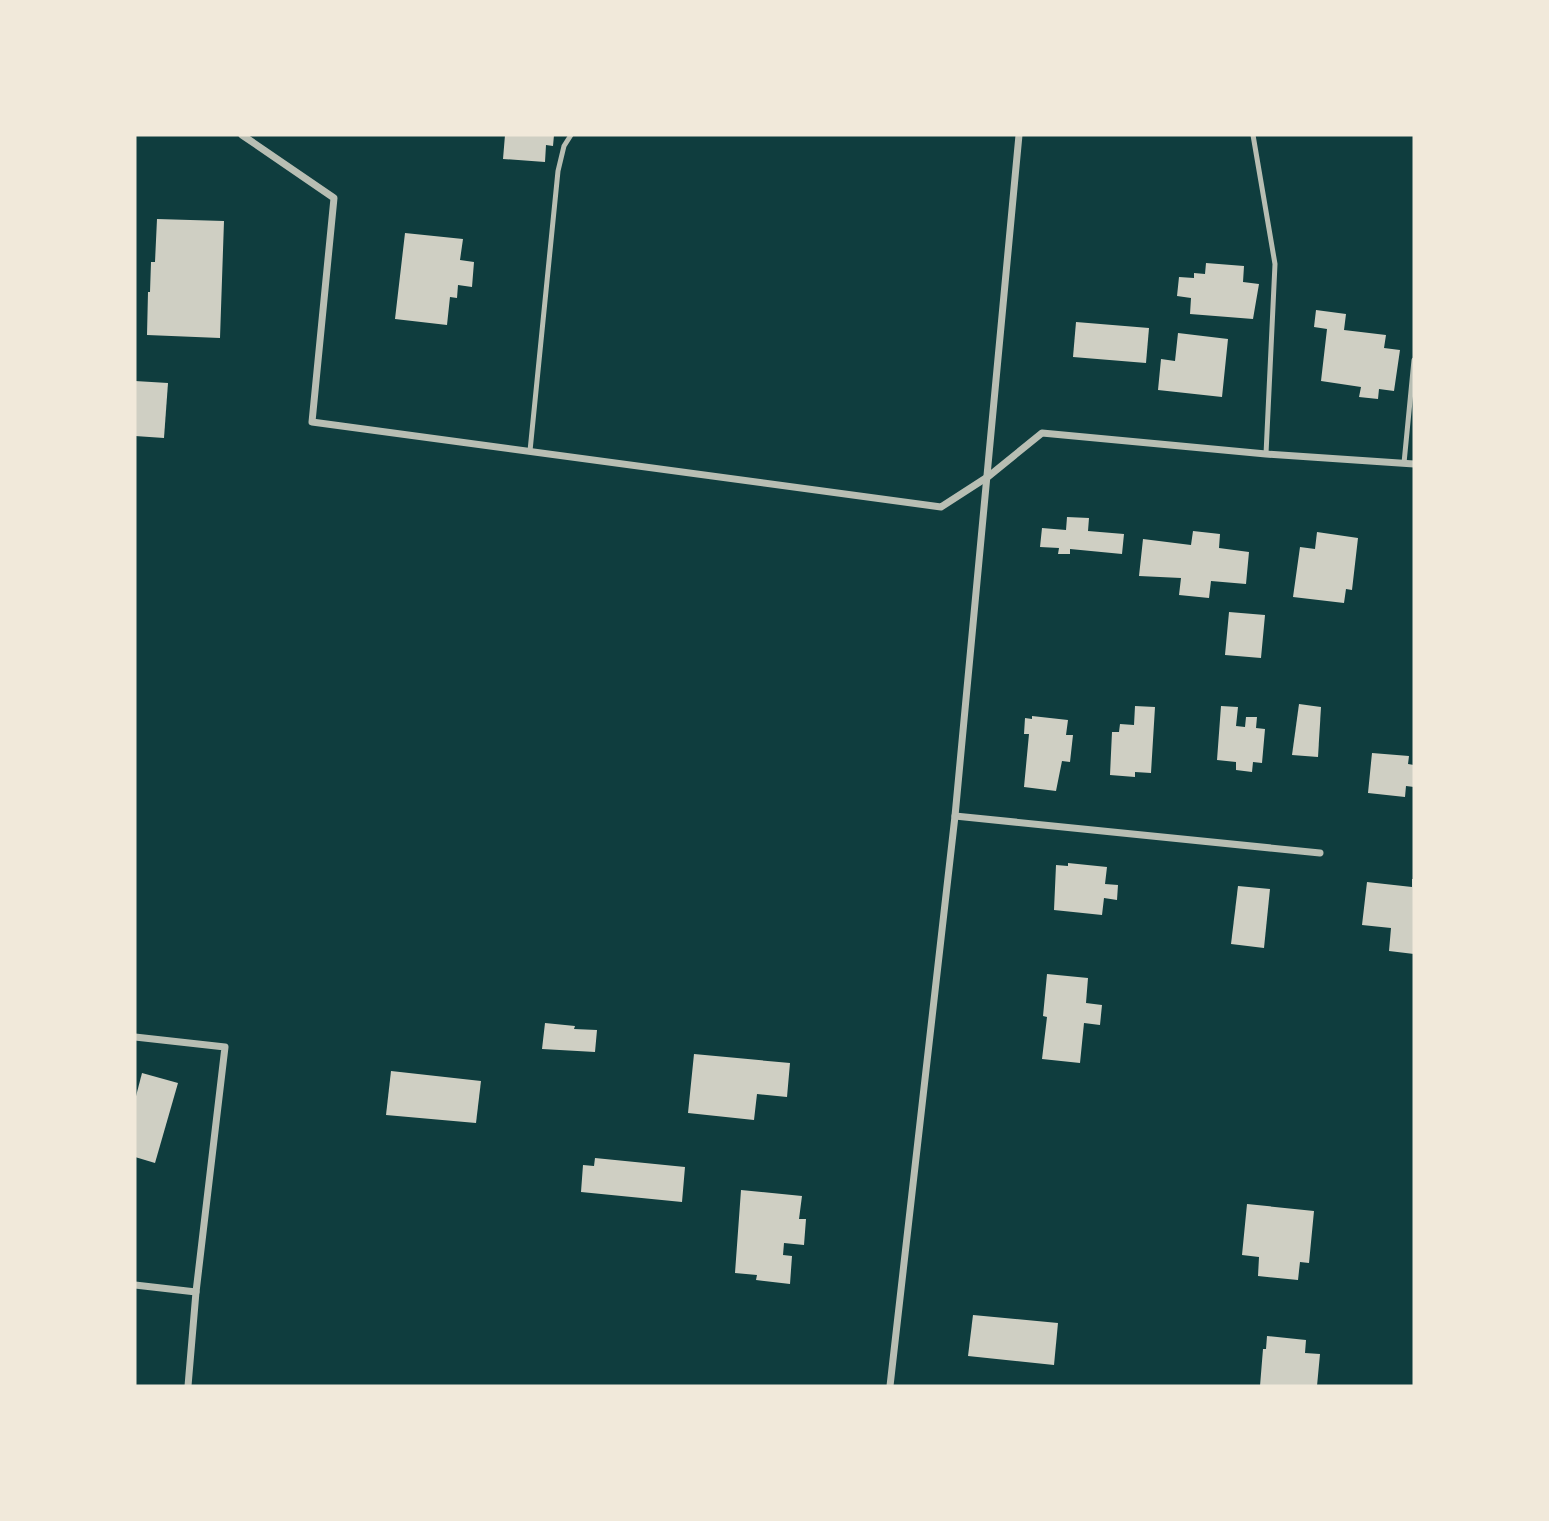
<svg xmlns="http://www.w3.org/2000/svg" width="1549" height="1521" viewBox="0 0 1549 1521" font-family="Quicksand,sans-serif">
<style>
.building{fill:#cfcfc3}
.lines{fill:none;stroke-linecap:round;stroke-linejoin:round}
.service{stroke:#b8beb3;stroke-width:5}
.minor{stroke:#b8beb3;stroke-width:7}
</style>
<rect width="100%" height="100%" fill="#0f3d3e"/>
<g class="building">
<polygon points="505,135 554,135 553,146 546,145 545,162 503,159"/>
<polygon points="157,219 224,221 220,338 147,335 148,292 150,292 151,262 155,262"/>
<polygon points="405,233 463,239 460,260 474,262 472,287 458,285 457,298 450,297 447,325 395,319"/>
<polygon points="1206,263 1244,266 1243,282 1259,284 1253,319 1190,314 1191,298 1177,296 1179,277 1194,278 1194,273 1205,274"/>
<polygon points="1316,310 1346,314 1344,330 1386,335 1384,348 1400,350 1394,391 1379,389 1378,399 1359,397 1361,387 1321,381 1327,329 1314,327"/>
<polygon points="1076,322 1149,328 1146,363 1073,357"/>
<polygon points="1178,333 1228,339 1222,397 1158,390 1161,359 1175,361"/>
<polygon points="135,381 168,383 164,438 135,436"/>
<polygon points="1067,517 1089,518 1088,531 1124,534 1122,554 1070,549 1070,554 1058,554 1059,548 1040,547 1042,528 1066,530"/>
<polygon points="1193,531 1220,534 1219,548 1249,552 1246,584 1211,581 1209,598 1179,595 1181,578 1139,576 1143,539 1191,545"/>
<polygon points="1317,532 1358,538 1352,590 1346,589 1344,603 1293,597 1300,547 1315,549"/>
<polygon points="1229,612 1265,615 1261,658 1225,655"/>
<polygon points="1299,704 1321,707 1318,757 1292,755"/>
<polygon points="1135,706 1155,707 1151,773 1135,772 1135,777 1110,775 1112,732 1119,732 1120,724 1134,725"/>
<polygon points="1221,706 1238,707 1236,726 1245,727 1246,717 1257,717 1256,728 1265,729 1262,763 1253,762 1252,772 1236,770 1236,762 1217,760"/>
<polygon points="1032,716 1068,720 1066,735 1073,735 1070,762 1062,761 1056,791 1024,787 1029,734 1024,734 1025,718 1032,719"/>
<polygon points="1372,753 1409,756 1408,764 1414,765 1414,787 1406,786 1405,797 1368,793"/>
<polygon points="1068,863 1107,867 1105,884 1118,885 1117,900 1104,898 1102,915 1054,910 1056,865 1068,866"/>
<polygon points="1412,879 1414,879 1414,954 1389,951 1391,928 1362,925 1367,882 1412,887"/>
<polygon points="1238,886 1270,889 1264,948 1231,944"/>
<polygon points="1047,974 1088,978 1086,1003 1102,1005 1100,1025 1084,1023 1080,1063 1042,1059 1047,1017 1043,1016"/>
<polygon points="545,1023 575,1026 574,1029 597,1030 595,1052 542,1049"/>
<polygon points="694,1054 790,1063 787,1097 757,1094 754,1120 688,1113"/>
<polygon points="391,1071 481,1081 476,1123 386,1115"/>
<polygon points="142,1073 178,1083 155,1163 135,1157 135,1100"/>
<polygon points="595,1158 685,1167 682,1202 581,1192 583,1165 594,1166"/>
<polygon points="741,1190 802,1196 799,1219 806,1219 804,1245 784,1243 783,1255 792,1256 790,1284 756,1280 757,1275 735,1273"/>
<polygon points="1247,1204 1314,1211 1309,1263 1300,1262 1298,1280 1258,1276 1259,1257 1242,1255"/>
<polygon points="973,1315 1058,1323 1054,1365 968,1356"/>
<polygon points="1267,1336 1306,1340 1305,1353 1320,1354 1317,1386 1260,1386 1263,1349 1266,1349"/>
</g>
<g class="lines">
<g class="service">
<polyline points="1253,135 1275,264 1266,454"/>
<polyline points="530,451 558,171 564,146 571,135"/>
<polyline points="1404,463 1414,360"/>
</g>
<g class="minor">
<polyline points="242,135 334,198 312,422 941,507 989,476 1042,433 1266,454 1414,464"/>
<polyline points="955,816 1320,853"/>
<polyline points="135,1037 225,1047 196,1292 188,1386"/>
<polyline points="135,1285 196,1292"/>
<polyline points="890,1386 955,816 1019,135"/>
</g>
</g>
<rect width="1549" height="1521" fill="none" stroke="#f1e9da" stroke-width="273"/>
</svg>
